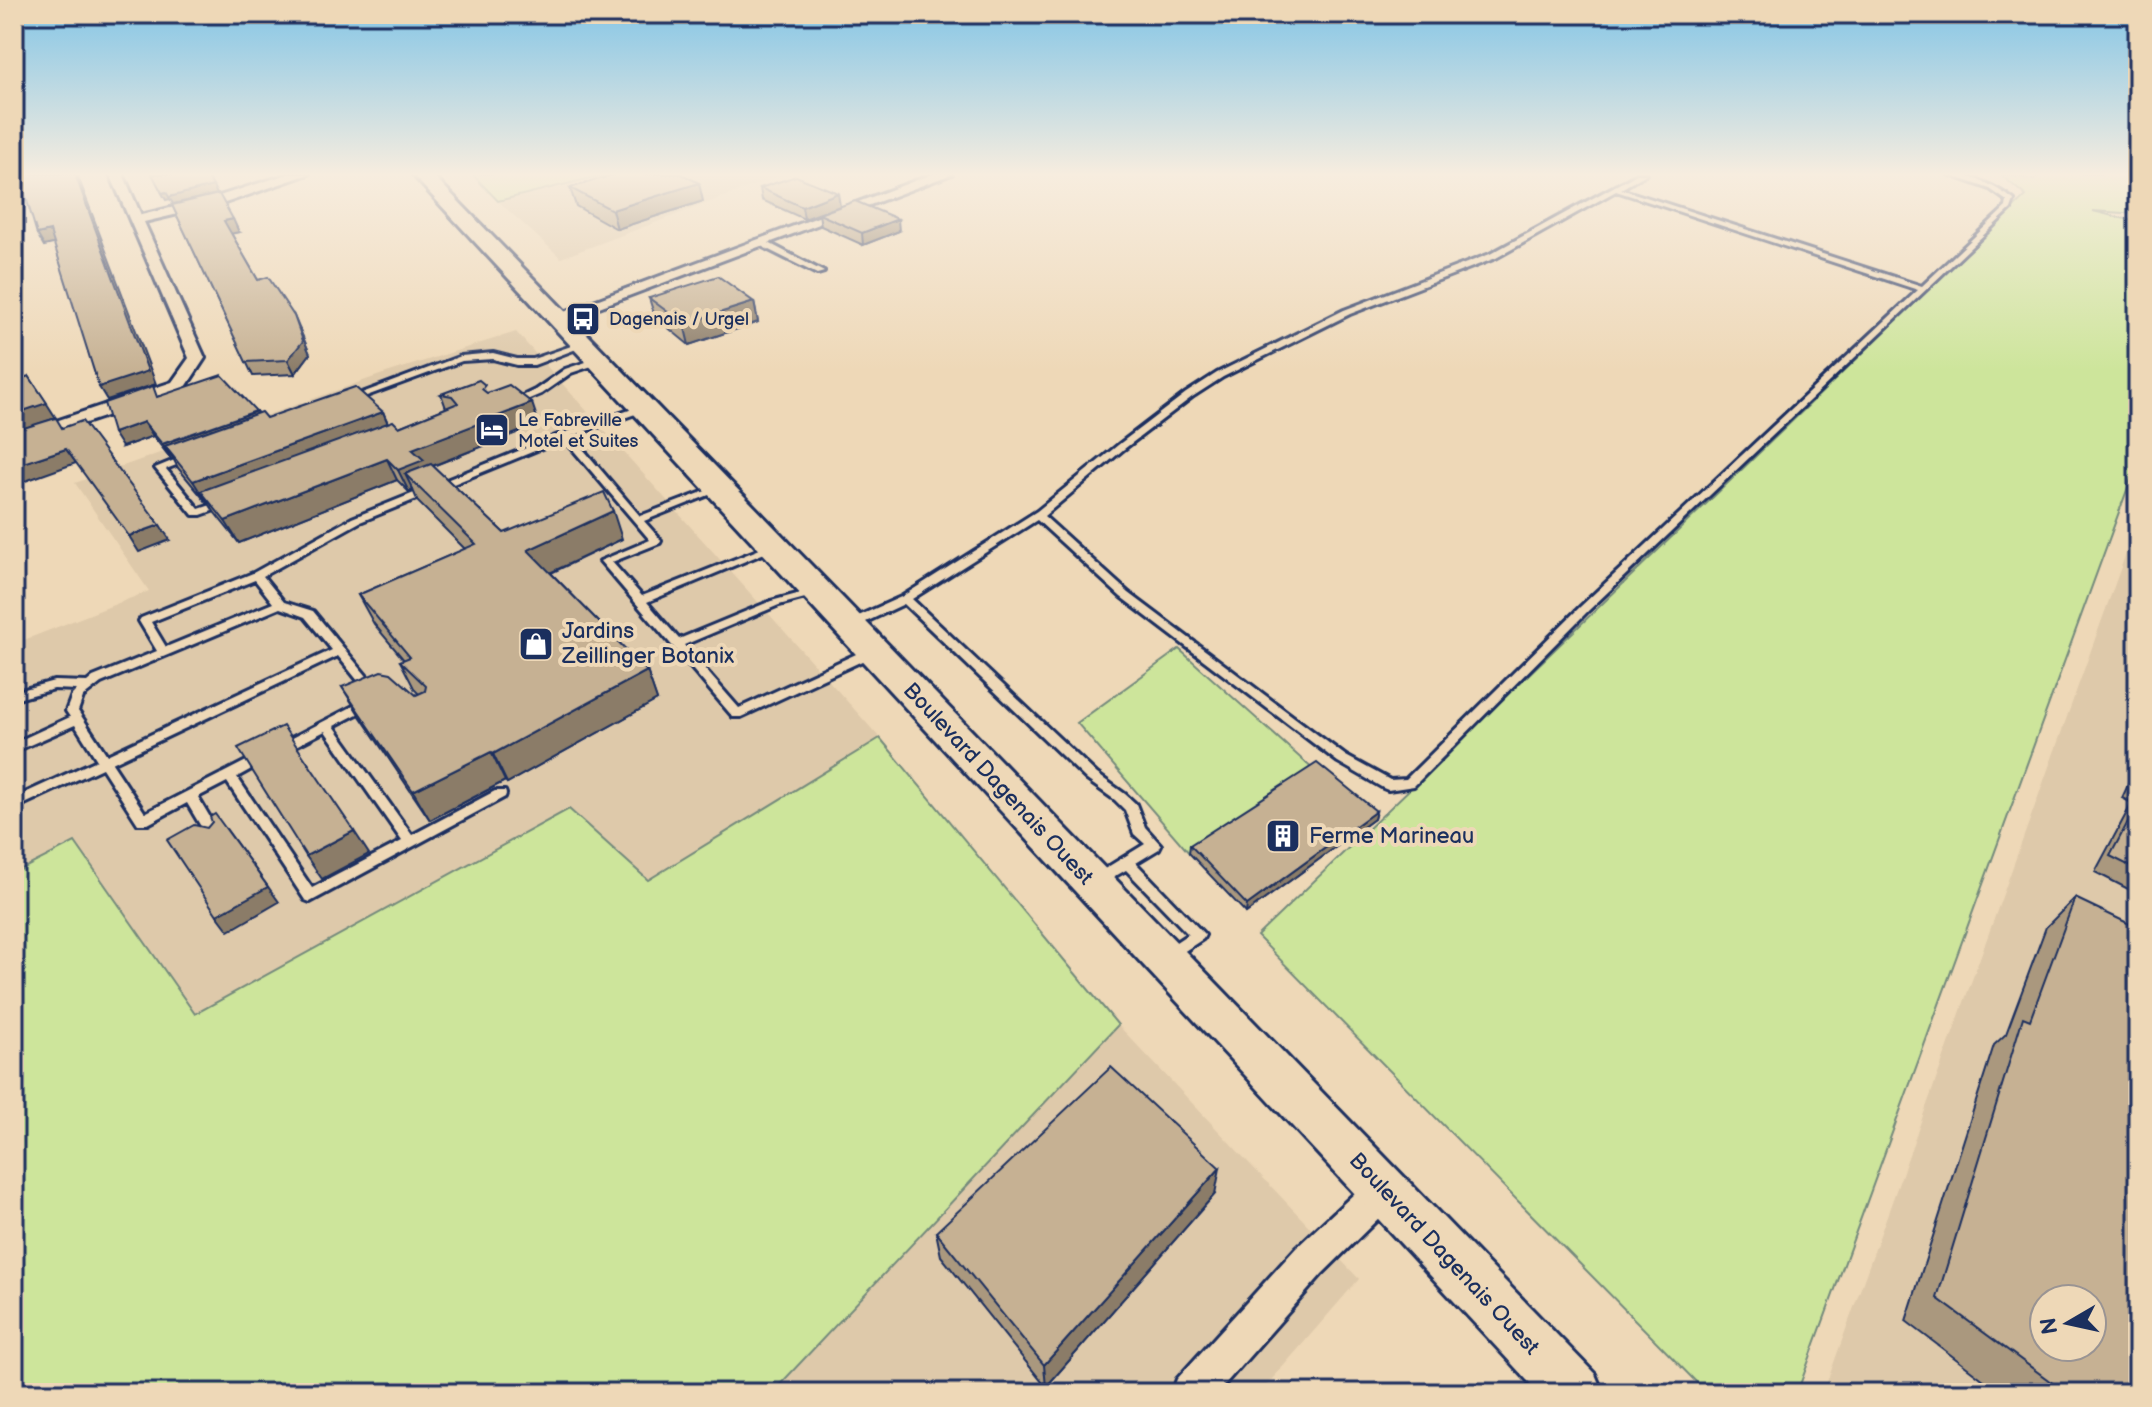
<svg xmlns="http://www.w3.org/2000/svg" width="2152" height="1407" viewBox="0 0 2152 1407" font-family="'Balsamiq Sans',sans-serif">
<style>
.built{fill:#dec9aa;fill-rule:evenodd}
.green{fill:#cde59b;stroke:#748a7c;stroke-width:2}
.lines{fill:none;stroke-linecap:round;stroke-linejoin:round}
.lane-casing{stroke:#1b2f5e;stroke-width:6}
.street-casing{stroke:#1b2f5e;stroke-width:6}
.secondary-casing{stroke:#1b2f5e;stroke-width:6}
.lane{fill:#eed8b7;fill-rule:evenodd}
.street{fill:#eed8b7;fill-rule:evenodd}
.secondary{fill:#eed8b7;fill-rule:evenodd}
.wall{fill:#aa987e;stroke:#1b2f5e;stroke-width:2}
.shaded-wall{fill:#8b7c67;stroke:#1b2f5e;stroke-width:2}
.building{fill:#c6b193;stroke:#1b2f5e;stroke-width:2;fill-rule:evenodd}
.labels{text-anchor:middle;dominant-baseline:central;stroke-width:8;stroke-linejoin:round;paint-order:stroke}
.far-poi-label{font-size:18px;fill:#1b2f5e;stroke:#eed8b7;text-anchor:start}
.poi-label{font-size:22px;fill:#1b2f5e;stroke:#eed8b7;text-anchor:start}
.street-label{font-size:22px;fill:#1b2f5e;stroke:#eed8b7}
</style>
<rect width="100%" height="100%" fill="#eed8b7"/>
<filter id="ink" filterUnits="userSpaceOnUse"><feTurbulence type="fractalNoise" baseFrequency=".0125" numOctaves="2"/><feDisplacementMap in="SourceGraphic" scale="16" xChannelSelector="R" yChannelSelector="G"/><feConvolveMatrix kernelMatrix="1 2 1 2 8 2 1 2 1" color-interpolation-filters="sRGB"/></filter>
<g filter="url(#ink)">
<g class="built">
<polygon points="607,174 785,174 561,258 498,201"/>
<polygon points="516,332 880,738 647,881 569,809 195,1015 76,842 14,873 14,644 149,591 75,483 380,375"/>
<path d="M2138 520V1393H1823ZM2044 1299H2092V1347H2044Z"/>
<polygon points="1118,1025 1359,1279 1260,1393 772,1393"/>
</g>
<g class="green">
<polygon points="472,174 607,174 498,201"/>
<polygon points="2000,174 2034,180 2042,174 2138,174 2138,214 2093,211 2138,222 2138,460 1797,1393 1707,1393 1257,936 2026,196"/>
<polygon points="1179,649 1315,771 1189,853 1077,723"/>
<polygon points="880,738 1118,1025 772,1393 14,1393 14,873 75,842 195,1014 569,809 648,880"/>
</g>
<g class="lines">
<g class="lane-casing">
<g id="lane">
<path d="M1637 174H1646L1621 189 1922 286 2006 207 2007 201 1990 189 1947 174C1970 174 1996 186 2014 200L2011 209 1589 610 1414 786 1388 790 1383 788 1338 762 1121 597 1037 520 912 599 1097 774 1125 794 1136 804 1145 827 1161 845 1159 849 1136 863 1205 935 1203 939 1174 958 1169 960 1164 958 1162 954 1164 950 1188 934 1126 870 1098 886 1093 884 1091 880 1093 876 1145 844 1134 834 1125 810 1115 800 1087 780 904 604 853 628H845L843 625 845 622 901 597 1037 511 1118 445 1186 393 1217 373 1344 310 1490 254ZM1616 191 1918 290 1581 606 1406 779 1390 780 1346 756 1129 593 1044 516 1124 449 1192 397 1223 377 1350 314 1496 258Z"/>
<polygon points="757,240 763,240 824,272 817,274 757,244"/>
<polygon points="580,343 587,345 534,365 517,365 493,359 462,361 353,401 350,402 346,399 461,356 493,353 517,359 533,359"/>
<polygon points="598,358 602,361 601,363 571,373 541,394 515,405 512,406 508,403 535,390 565,369"/>
<path d="M644 405 648 408 647 410 572 436 640 516 716 487 719 486 724 489 644 521 660 539 661 541 660 543 612 562 642 596 770 545 774 544 779 547 647 602 679 639 771 601 816 589 821 592 820 594 779 605 684 645 739 708 867 649H875L877 652 875 655 741 717H733L600 561 650 540 564 439 360 522 263 576 284 602 313 611 375 686 377 689 375 692H367L338 656 112 763 145 813 258 755H266L268 758 266 761 237 777 312 888 402 841 325 731 286 751H278L276 748 278 745 365 700 369 699 375 703 373 706 334 726 412 835 495 791H505L506 794 505 797 310 902 305 900 227 782 198 797 221 836 219 840 214 841 209 840 187 803 148 824H138L102 768 14 809V798L97 760 75 725 14 752V743L70 717 66 711 72 695 77 690 54 689 14 700V692L54 681 87 682 93 677 157 651 139 621 141 618 253 573 352 518 563 433ZM255 580 273 603 166 647 151 622ZM280 608 305 617 332 650 107 755 78 711 83 697 101 683Z"/>
<polygon points="189,454 194,457 192,459 166,469 199,509 226,500 229,501 229,505 201,515 193,515 155,468"/>
</g>
</g>
<g class="street-casing">
<g id="street">
<polygon points="110,174 123,174 141,215 216,197 288,174 309,174 225,203 144,222 205,358 184,390 14,447 14,435 172,382 189,358"/>
<polygon points="933,174 952,174 562,321 550,321 548,318"/>
<polygon points="1383,1173 1395,1178 1400,1190 1395,1202 1322,1274 1217,1393 1172,1393 1177,1379 1296,1248 1371,1178"/>
</g>
</g>
<g class="secondary-casing">
<polygon id="secondary" points="412,174 432,174 1595,1374 1603,1393 1539,1393"/>
</g>
<use href="#lane" class="lane"/>
<use href="#street" class="street"/>
<use href="#secondary" class="secondary"/>
</g>
<g class="wall">
<polygon points="570,188 703,201 617,229 576,206"/>
<polygon points="760,188 840,206 804,219 762,200"/>
<polygon points="172,205 239,232 231,233 258,280 300,330 310,354 295,374 253,376"/>
<polygon points="819,214 899,231 863,245 821,226"/>
<polygon points="649,298 754,302 758,322 689,345 655,317"/>
<polygon points="488,393 539,424 433,466 504,533 622,539 551,573 647,671 657,700 507,783 505,781 430,820 360,716 342,687 416,695 419,694 415,690 400,661 404,660 374,624 358,595 465,549 418,502 413,490 409,492 397,480 239,543 215,513 208,502 207,503 178,468 173,458 171,459 153,436 122,447 159,396 257,413 266,418 383,412 388,423 399,427 446,408 441,394"/>
<polygon points="2138,763 2138,894 2095,872 2132,803 2122,798"/>
<polygon points="1376,811 1374,819 1246,913 1189,853 1190,845"/>
<polygon points="2075,898 2126,1393 2001,1393 1906,1321 1994,1045 2006,1034 2046,927"/>
<polygon points="1215,1194 1046,1387 941,1256 936,1232"/>
</g>
<g class="shaded-wall">
<polygon points="75,174 77,174 156,384 107,400 99,387"/>
<polygon points="699,183 703,201 617,229 612,210"/>
<polygon points="213,186 217,194 173,204 170,199 166,200 162,193"/>
<polygon points="838,193 840,206 804,219 802,207"/>
<polygon points="233,219 239,232 230,234 224,221"/>
<polygon points="898,219 899,231 863,245 862,233"/>
<polygon points="50,231 57,243 44,246 37,234"/>
<polygon points="754,302 758,322 689,345 684,324"/>
<polygon points="294,316 310,354 295,374 288,360"/>
<polygon points="29,376 56,418 14,432 14,414"/>
<polygon points="532,403 539,424 427,468 405,474 413,490 409,492 398,470 412,449"/>
<polygon points="256,411 264,425 165,446 173,458 171,459 162,444"/>
<polygon points="383,412 392,433 201,491 208,502 207,503 193,481"/>
<polygon points="144,422 153,436 122,447 113,433"/>
<polygon points="66,449 76,463 14,485 14,466"/>
<polygon points="387,459 397,480 239,543 225,521"/>
<polygon points="613,511 622,539 539,578 528,550"/>
<polygon points="160,525 170,540 139,552 129,536"/>
<polygon points="647,671 657,700 507,783 493,754"/>
<polygon points="491,752 505,781 430,820 413,791"/>
<polygon points="1376,811 1374,819 1246,913 1247,905"/>
<polygon points="227,830 279,902 229,931 217,915"/>
<polygon points="354,831 369,854 322,879 306,856"/>
<polygon points="1220,1168 1215,1194 1046,1387 1044,1365"/>
</g>
<g class="building">
<polygon points="19,174 75,174 148,371 99,387 50,231 37,234"/>
<polygon points="152,174 206,174 213,186 169,197 166,192 162,193"/>
<polygon points="616,174 682,174 699,183 612,210 570,188"/>
<polygon points="796,176 838,193 802,207 760,188"/>
<polygon points="219,194 233,219 224,221 258,280 268,277 294,316 303,341 288,360 246,362 172,205"/>
<polygon points="855,201 898,219 862,233 819,214"/>
<polygon points="718,276 754,302 684,324 649,298"/>
<polygon points="222,375 256,411 162,444 144,422 113,433 104,403 153,386 157,397"/>
<polygon points="29,376 47,403 14,414 14,381"/>
<polygon points="479,380 485,385 482,389 487,393 509,385 532,403 412,449 424,460 398,470 387,459 225,521 201,491 393,421 399,427 458,403 452,396 441,394"/>
<polygon points="355,387 383,412 193,481 165,446 261,412 266,418"/>
<polygon points="56,418 62,428 82,421 160,525 129,536 66,449 14,466 14,431"/>
<polygon points="431,464 504,533 604,492 613,511 528,550 647,671 493,754 491,752 413,791 342,687 381,671 391,673 416,695 425,691 426,686 400,661 410,657 358,595 476,544 405,474"/>
<polygon points="283,726 354,831 306,856 238,748"/>
<polygon points="1317,763 1376,811 1247,905 1190,845"/>
<polygon points="2138,803 2138,870 2110,856"/>
<polygon points="215,814 268,887 217,915 167,840 194,825 207,828 212,822 210,817"/>
<path d="M2075 898 2138 928V1329L2126 1393H2066L1937 1298 2023 1017 2030 1020ZM2044 1299H2092V1347H2044Z"/>
<polygon points="1111,1067 1220,1168 1044,1365 936,1232"/>
</g>
</g>
<linearGradient id="sky" x2="0" y2="1"><stop stop-color="#83c5e6"/><stop offset="0.47" stop-color="#f7eddf"/><stop offset="1" stop-color="#f7eddf" stop-opacity="0"/></linearGradient>
<rect width="2152" height="371" fill="url(#sky)"/>
<defs>
<g id="bus-square" transform="scale(1.8)"><rect x="-9" y="-9" width="18" height="18" rx="4" fill="#1b2f5e" stroke="#eed8b7"/><path d="M-5-6H5V4H4V6H2V4H-2V6H-4V4H-5ZM-3.5-4V0h7V-4ZM-3.5 1.2v1.5H-2V1.2ZM2 1.2v1.5H3.5V1.2Z" fill="#fff"/></g>
<g id="hotel-square" transform="scale(1.8)"><rect x="-9" y="-9" width="18" height="18" rx="4" fill="#1b2f5e" stroke="#eed8b7"/><path d="M-6-4.5h1.5V1H6V5H4.5V3h-9V5H-6ZM-4 0a1.8 1.8 0 1 1 3.6 0ZM.5 0V-2.5h3Q6-2.5 6 0Z" fill="#fff"/></g>
<g id="shop-square" transform="scale(1.8)"><rect x="-9" y="-9" width="18" height="18" rx="4" fill="#1b2f5e" stroke="#eed8b7"/><path d="M-5-2.5h2.3a2.7 3.5 0 0 1 5.4 0H5L5.5 6h-11ZM-1.5-2.5h3a1.5 2.3 0 0 0-3 0Z" fill="#fff"/></g>
<g id="building-square" transform="scale(1.8)"><rect x="-9" y="-9" width="18" height="18" rx="4" fill="#1b2f5e" stroke="#eed8b7"/><path d="M-4-6H4V6H1V3H-1V6H-4ZM-2.5-4.3h1.7v1.8h-1.7ZM.8-4.3h1.7v1.8H.8ZM-2.5-1h1.7V.8h-1.7ZM.8-1h1.7V.8H.8Z" fill="#fff"/></g>
</defs>
<g fill-rule="evenodd">
<use href="#bus-square" x="583" y="319"/>
<use href="#hotel-square" x="492" y="430"/>
<use href="#shop-square" x="536" y="644"/>
<use href="#building-square" x="1283" y="836"/>
</g>
<g class="labels">
<g class="far-poi-label">
<text x="609" y="319">Dagenais / Urgel</text>
<text x="518" y="420">Le Fabreville<tspan x="518" dy="21">Motel et Suites</tspan></text>
</g>
<g class="poi-label">
<text x="562" y="631">Jardins<tspan x="562" dy="25">Zeillinger Botanix</tspan></text>
<text x="1309" y="836">Ferme Marineau</text>
</g>
<g class="street-label">
<text transform="translate(998 784) rotate(47)">Boulevard Dagenais Ouest</text>
<text transform="translate(1444 1254) rotate(47)">Boulevard Dagenais Ouest</text>
</g>
</g>
<rect width="2152" height="1407" fill="none" stroke="#eed8b7" stroke-width="48"/>
<rect x="24" y="24" width="2104" height="1359" fill="none" stroke="#1b2f5e" stroke-width="3" filter="url(#ink)"/>
<g transform="translate(2068 1323) rotate(261)"><circle r="38" fill="#eed8b7" stroke="#9a9493" stroke-width="2"/>
<path d="M0-6L14 30L0 20L-14 30Z" fill="#1b2f5e"/>
<text y="-12" font-size="22" font-weight="bold" text-anchor="middle" fill="#1b2f5e">N</text>
</g>
</svg>
